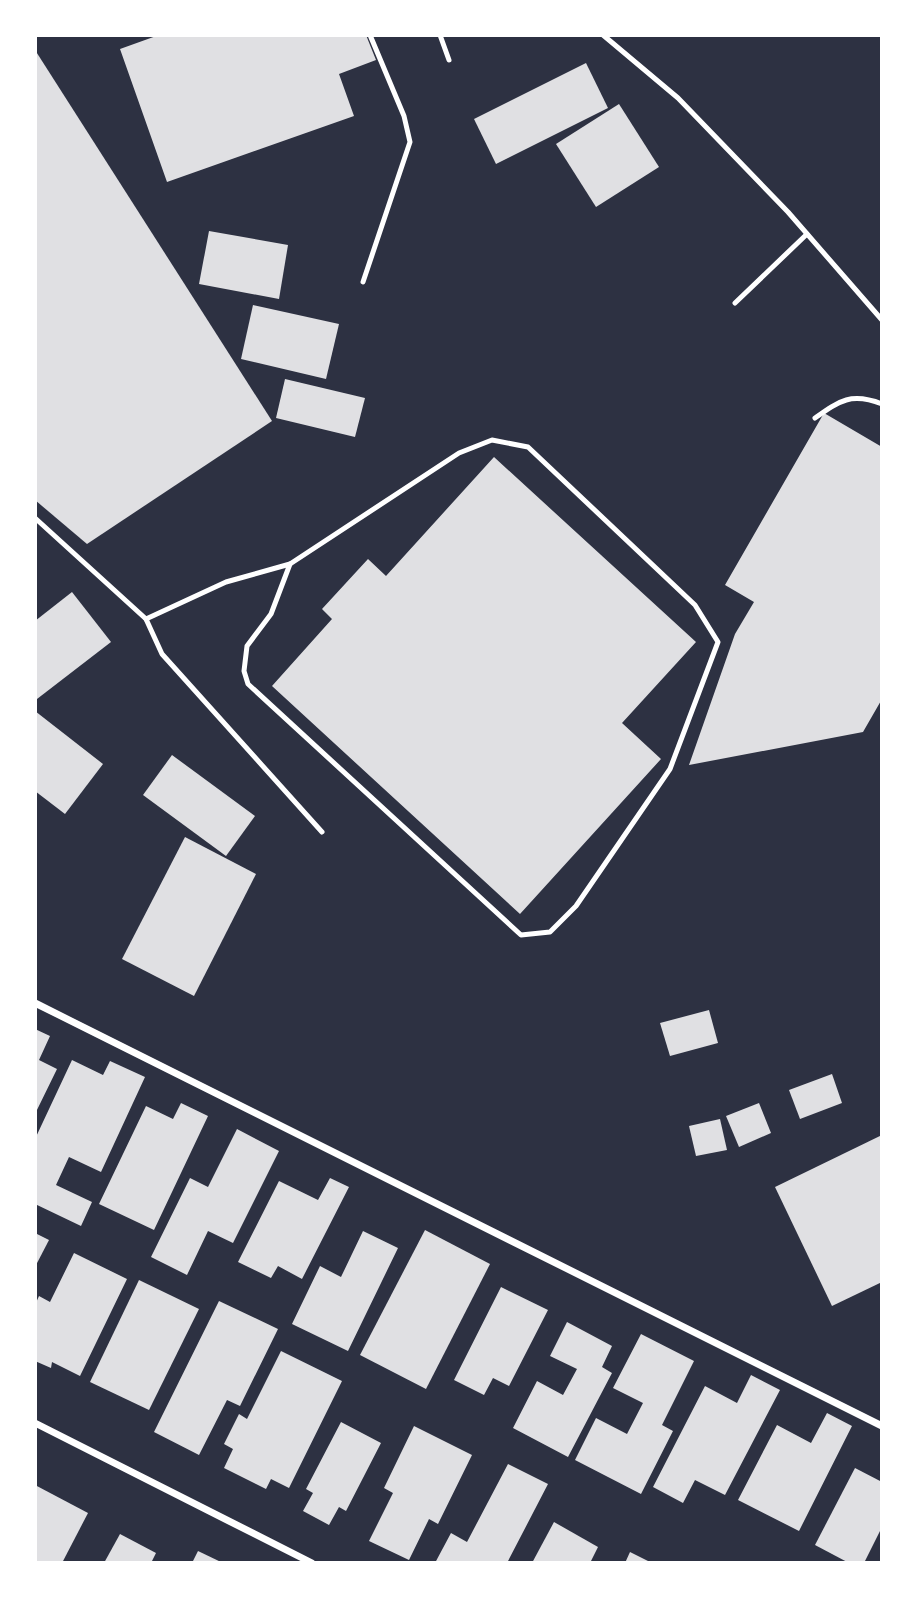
<svg xmlns="http://www.w3.org/2000/svg" width="917" height="1598" viewBox="0 0 917 1598" font-family="'Space Grotesk',sans-serif">
<style>
.building{fill:#e0e0e3}
.lines{fill:none;stroke-linecap:round;stroke-linejoin:round}
.service{stroke:#fff;stroke-width:5}
.minor{stroke:#fff;stroke-width:7}
</style>
<rect width="100%" height="100%" fill="#2d3142"/>
<g class="building">
<polygon points="159,35 366,35 376,60 339,74 354,116 167,182 120,49"/>
<polygon points="35,50 272,421 87,544 35,500"/>
<polygon points="586,63 608,108 496,164 474,119"/>
<polygon points="619,104 659,167 596,207 556,144"/>
<polygon points="209,231 288,245 279,299 199,284"/>
<polygon points="253,305 339,324 326,379 241,359"/>
<polygon points="285,379 365,398 355,437 276,418"/>
<polygon points="824,413 882,447 882,699 863,732 689,765 735,634 754,602 725,585"/>
<polygon points="494,457 696,642 622,723 661,759 520,914 272,686 332,619 322,609 368,559 386,576"/>
<polygon points="72,592 111,642 37,699 35,621"/>
<polygon points="35,711 103,764 65,814 35,791"/>
<polygon points="172,755 255,816 226,856 143,795"/>
<polygon points="185,837 256,874 194,996 122,959"/>
<polygon points="709,1010 718,1043 670,1056 660,1023"/>
<polygon points="35,1029 50,1036 39,1060 57,1069 35,1114"/>
<polygon points="72,1060 103,1075 110,1061 145,1077 101,1172 69,1157 56,1185 92,1202 81,1226 35,1204 35,1139"/>
<polygon points="832,1074 842,1103 800,1119 789,1090"/>
<polygon points="181,1103 208,1116 154,1230 99,1204 146,1106 173,1119"/>
<polygon points="759,1103 771,1133 739,1147 726,1116"/>
<polygon points="720,1119 727,1150 696,1156 689,1126"/>
<polygon points="237,1129 279,1151 233,1243 208,1231 187,1275 151,1257 190,1178 208,1187"/>
<polygon points="882,1135 882,1282 832,1306 775,1187"/>
<polygon points="330,1178 349,1187 302,1279 278,1266 271,1278 238,1262 279,1181 318,1200"/>
<polygon points="425,1230 490,1264 426,1389 360,1355"/>
<polygon points="363,1231 398,1248 348,1351 292,1324 320,1266 341,1277"/>
<polygon points="35,1233 49,1240 35,1267"/>
<polygon points="74,1253 127,1279 80,1376 52,1362 51,1368 35,1361 35,1305 39,1296 50,1302"/>
<polygon points="139,1280 199,1309 149,1410 90,1382"/>
<polygon points="501,1287 548,1310 509,1386 493,1378 484,1395 454,1380"/>
<polygon points="219,1301 278,1329 240,1406 227,1400 199,1455 154,1432"/>
<polygon points="567,1322 612,1346 602,1367 612,1373 568,1457 513,1428 537,1381 563,1395 577,1369 550,1356"/>
<polygon points="641,1334 694,1361 662,1425 673,1431 641,1494 575,1460 596,1418 627,1434 643,1403 613,1388"/>
<polygon points="281,1351 342,1381 289,1488 271,1479 266,1489 224,1468 233,1449 224,1444 239,1414 247,1419"/>
<polygon points="751,1375 780,1390 725,1495 695,1480 683,1503 653,1487 705,1386 737,1403"/>
<polygon points="827,1413 852,1426 799,1531 738,1500 777,1425 811,1443"/>
<polygon points="341,1422 381,1443 346,1511 339,1507 329,1525 303,1511 313,1493 306,1489"/>
<polygon points="414,1426 472,1455 438,1524 429,1519 409,1560 369,1541 393,1493 384,1488"/>
<polygon points="508,1464 548,1484 507,1563 435,1563 451,1533 467,1542"/>
<polygon points="855,1468 882,1482 882,1527 864,1563 849,1563 815,1545"/>
<polygon points="35,1485 88,1513 62,1563 35,1563"/>
<polygon points="554,1522 598,1547 590,1563 532,1563"/>
<polygon points="120,1534 156,1553 151,1563 104,1563"/>
<polygon points="198,1551 223,1563 192,1563"/>
<polygon points="630,1552 652,1563 625,1563"/>
</g>
<g class="lines">
<g class="service">
<polyline points="440,35 449,60"/>
<polyline points="603,35 678,98 788,212 882,320"/>
<polyline points="363,282 410,142 404,116 370,35"/>
<polyline points="735,303 807,234"/>
<path d="M815 418C839 401 851 392 882 404"/>
<polygon points="492,440 528,447 695,605 718,642 670,769 576,906 550,932 521,935 248,684 244,671 247,646 271,614 290,564 459,453"/>
<polyline points="35,518 146,619 162,654 322,832"/>
<polyline points="146,619 226,582 290,564"/>
</g>
<g class="minor">
<polyline points="35,1003 882,1426"/>
<polyline points="35,1423 312,1563"/>
</g>
</g>
<rect width="917" height="1598" fill="none" stroke="#ffffff" stroke-width="74"/>
</svg>
